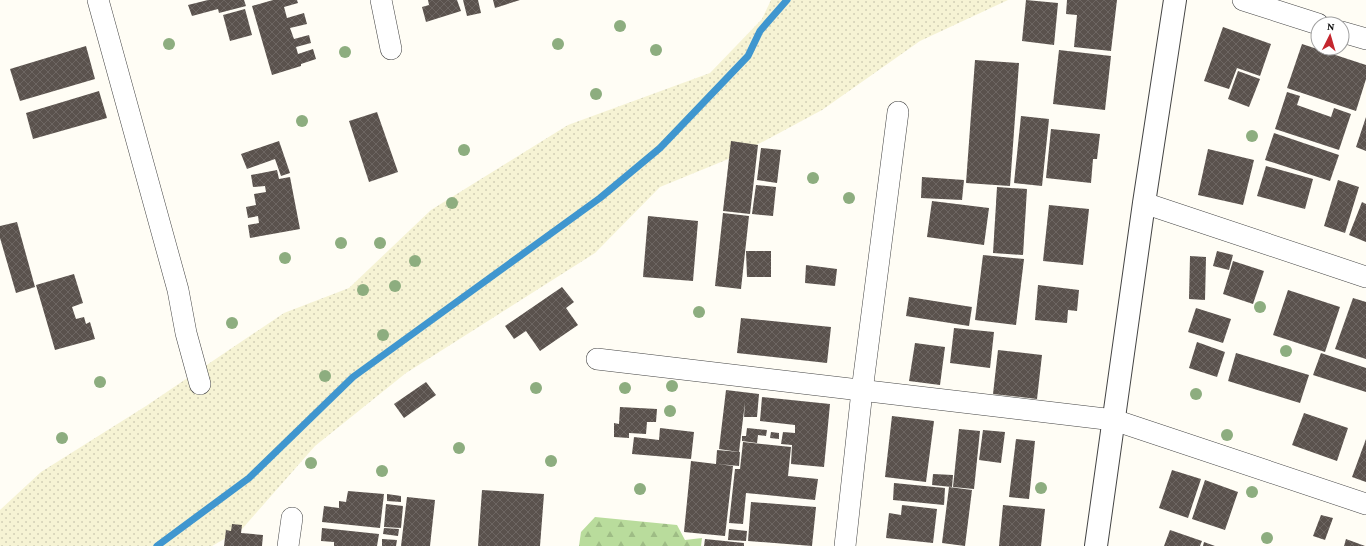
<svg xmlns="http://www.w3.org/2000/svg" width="1366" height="546" viewBox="0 0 1366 546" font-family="'Crimson Pro',serif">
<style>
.farmland{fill:url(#farmland-dots)}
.forest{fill:url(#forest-firs)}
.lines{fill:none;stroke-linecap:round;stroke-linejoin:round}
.stream{stroke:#3f96cf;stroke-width:7}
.building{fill:url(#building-cross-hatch)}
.minor-casing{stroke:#444;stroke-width:22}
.tertiary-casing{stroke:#444;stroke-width:24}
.minor{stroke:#fff;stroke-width:21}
.tertiary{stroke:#fff;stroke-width:22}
.tree{fill:#8dad7f}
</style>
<defs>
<pattern id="farmland-dots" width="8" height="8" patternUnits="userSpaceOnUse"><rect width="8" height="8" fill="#f6f3d4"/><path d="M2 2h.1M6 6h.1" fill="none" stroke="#d2cfb5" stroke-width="1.8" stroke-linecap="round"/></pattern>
<pattern id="forest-firs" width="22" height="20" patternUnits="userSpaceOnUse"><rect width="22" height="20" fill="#b9dc9c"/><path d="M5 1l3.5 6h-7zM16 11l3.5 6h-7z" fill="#9ebc85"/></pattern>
<pattern id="building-cross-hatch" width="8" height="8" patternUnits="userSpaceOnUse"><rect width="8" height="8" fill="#5a524d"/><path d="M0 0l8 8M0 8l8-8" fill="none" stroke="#6d6662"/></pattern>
</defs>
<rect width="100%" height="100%" fill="#fffdf5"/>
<polygon class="farmland" points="771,0 1008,0 920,41 822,110 738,155 660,187 595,253 406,373 315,446 242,529 212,546 0,546 0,510 41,472 146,406 284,313 349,288 431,210 568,125 710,73 762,19"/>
<polygon class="forest" points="595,517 677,525 685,540 702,538 701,546 579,546 581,532"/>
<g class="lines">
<polyline class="stream" points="157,546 249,478 353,377 600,198 660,148 748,56 760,31 787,0"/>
</g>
<g class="building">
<polygon points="208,0 244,0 246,6 219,13 218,9 192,16 188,5"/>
<polygon points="273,0 297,0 298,3 284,7 287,18 304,13 307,24 290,28 294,39 309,35 311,43 296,47 298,54 313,49 316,59 301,64 301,66 272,75 252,6"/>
<polygon points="428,0 457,0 461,11 426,22 422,7 429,5"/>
<polygon points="463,0 478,0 481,13 467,16"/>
<polygon points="493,0 520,0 495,8"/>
<polygon points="1026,0 1058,3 1054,45 1022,41"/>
<polygon points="1067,0 1117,0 1111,51 1074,47 1077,15 1066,14"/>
<polygon points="245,9 252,35 230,41 223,15"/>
<polygon points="1223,27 1271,44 1260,76 1237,68 1229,89 1204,81"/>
<polygon points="1302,44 1366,65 1366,79 1356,111 1287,88"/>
<polygon points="86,46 95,79 20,101 10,69"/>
<polygon points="1059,50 1111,56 1105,110 1053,104"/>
<polygon points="975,60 1019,63 1010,186 966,183"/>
<polygon points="1238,71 1260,79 1249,107 1228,99"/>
<polygon points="99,91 107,118 33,139 26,113"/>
<polygon points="1287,92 1300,96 1297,105 1331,117 1334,108 1351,114 1339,150 1275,129"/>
<polygon points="377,112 398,172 369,182 349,121"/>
<polygon points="1021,116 1049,119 1042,186 1014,183"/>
<polygon points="1366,117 1366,151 1356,147"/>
<polygon points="1051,129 1100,134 1097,159 1093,159 1091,183 1046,178"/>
<polygon points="1274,133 1339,155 1330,181 1265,160"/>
<polygon points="279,141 290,173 281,176 275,159 247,169 241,154"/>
<polygon points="731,141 758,145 750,214 723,211"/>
<polygon points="761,148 781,150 777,183 757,180"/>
<polygon points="1208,149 1254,160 1243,205 1198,195"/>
<polygon points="1266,166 1313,179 1305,209 1257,196"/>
<polygon points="277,170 279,179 290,177 300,229 250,238 248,225 259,223 258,216 248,218 246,207 256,205 254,194 266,192 265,186 253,187 251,175"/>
<polygon points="922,177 964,180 962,200 921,198"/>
<polygon points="1338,180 1359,187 1345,233 1324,226"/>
<polygon points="756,185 776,187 773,216 752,214"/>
<polygon points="997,187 1027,189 1023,255 993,253"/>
<polygon points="932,201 989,208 984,245 927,237"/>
<polygon points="1362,202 1366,204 1366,242 1349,235"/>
<polygon points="1049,205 1089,209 1083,265 1043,261"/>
<polygon points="723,213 749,216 741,289 715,286"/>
<polygon points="648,216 698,221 693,281 643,277"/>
<polygon points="17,222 35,287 16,293 0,238 0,226"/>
<polygon points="746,251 771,251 771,277 747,277"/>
<polygon points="1217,251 1233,255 1229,270 1213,266"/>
<polygon points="983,255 1024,259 1016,325 975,320"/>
<polygon points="1190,256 1206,257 1205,300 1189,299"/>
<polygon points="1233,261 1264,271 1253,304 1223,294"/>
<polygon points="806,265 837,269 835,286 805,283"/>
<polygon points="74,274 83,303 72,307 76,319 84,317 86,324 90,322 95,339 55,350 36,285"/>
<polygon points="1038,285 1079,290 1077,311 1068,310 1067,323 1035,320"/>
<polygon points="562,287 574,302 566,308 578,325 540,351 526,331 514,339 505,326"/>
<polygon points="1288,290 1340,307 1325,352 1273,335"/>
<polygon points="909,297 972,307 969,326 906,316"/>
<polygon points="1353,298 1366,302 1366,359 1335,349"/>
<polygon points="1196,308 1231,319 1223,343 1188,332"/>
<polygon points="741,318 831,327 827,363 737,353"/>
<polygon points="954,328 994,332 990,368 950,363"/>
<polygon points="1197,342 1225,352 1217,377 1189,368"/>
<polygon points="915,343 945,347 940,385 909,381"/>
<polygon points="998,350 1042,355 1037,399 993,394"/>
<polygon points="1236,353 1309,375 1300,403 1228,381"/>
<polygon points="1321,353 1366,368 1366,392 1313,375"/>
<polygon points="426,382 436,395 404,418 394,404"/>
<polygon points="726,390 759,394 757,417 744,417 745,402 739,452 719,449"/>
<polygon points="762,397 830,404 824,467 791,464 792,445 781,444 783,432 795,433 795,425 760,421"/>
<polygon points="620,407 657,409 656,422 647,422 646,434 629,433 629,438 614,437 614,423 619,424"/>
<polygon points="1304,413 1348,428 1337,461 1292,445"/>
<polygon points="892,416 934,421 926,482 885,477"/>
<polygon points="660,428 694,432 691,459 632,454 634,437 659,440"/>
<polygon points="747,428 767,430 766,436 758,435 757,443 742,441 742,436 746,436"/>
<polygon points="959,429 980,431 974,489 953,487"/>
<polygon points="983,430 1005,432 1001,463 979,460"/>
<polygon points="771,432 779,433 779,439 770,438"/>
<polygon points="1016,439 1035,441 1029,499 1009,497"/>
<polygon points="1366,439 1366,482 1352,477"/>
<polygon points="743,442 791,447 788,476 818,479 815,500 746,493 743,524 729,523 735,469 740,469"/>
<polygon points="717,450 740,452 739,466 718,464 733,466 725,536 684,532 691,461 716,464"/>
<polygon points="1172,470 1201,479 1188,518 1159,508"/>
<polygon points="933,474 953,475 952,487 932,485"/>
<polygon points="1205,480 1238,492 1225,530 1192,519"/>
<polygon points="894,483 945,488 944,505 893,500"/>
<polygon points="949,487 972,490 965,546 942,543"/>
<polygon points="482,490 544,494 540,546 478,546"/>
<polygon points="348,491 384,494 380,528 322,522 324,506 339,508 339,501 346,502"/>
<polygon points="387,494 401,496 401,502 387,501"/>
<polygon points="407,497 435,500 430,546 401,546"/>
<polygon points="751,502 816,507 812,546 748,541"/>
<polygon points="386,504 403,506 401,528 384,527"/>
<polygon points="902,505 937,509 933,543 886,538 889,513 901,515"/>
<polygon points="1003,505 1045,509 1041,546 999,546"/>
<polygon points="1321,515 1333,518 1325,540 1313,536"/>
<polygon points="232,524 242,525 241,533 263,535 262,546 224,546 226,530 231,531"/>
<polygon points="322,528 379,534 377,546 334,546 334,542 321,541"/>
<polygon points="384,528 399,529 398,536 383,534"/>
<polygon points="729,529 747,531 746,541 728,540"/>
<polygon points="1170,530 1202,541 1200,546 1164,546"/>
<polygon points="382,539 397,540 396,546 382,546"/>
<polygon points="705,539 744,543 744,546 704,546"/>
<polygon points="1346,539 1365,546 1344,546"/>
<polygon points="1204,542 1215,546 1203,546"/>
</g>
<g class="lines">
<g class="minor-casing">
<g id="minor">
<polyline points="98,0 178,290 186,333 200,384"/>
<polyline points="381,0 391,49"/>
<polyline points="1243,0 1318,24"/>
<polyline points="1342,32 1366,39"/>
<polyline points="1144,203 1366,277"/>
<polyline points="597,359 1114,420 1366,504"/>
<polyline points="288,546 292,518"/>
<polyline points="845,546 862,391 898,112"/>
</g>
</g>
<g class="tertiary-casing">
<polyline id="tertiary" points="1096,546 1144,203 1175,0"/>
</g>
<use href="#minor" class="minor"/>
<use href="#tertiary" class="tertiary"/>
</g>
<g class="tree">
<circle cx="620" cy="26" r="6"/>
<circle cx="169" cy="44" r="6"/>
<circle cx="558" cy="44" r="6"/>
<circle cx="656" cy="50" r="6"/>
<circle cx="345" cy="52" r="6"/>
<circle cx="596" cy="94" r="6"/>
<circle cx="302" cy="121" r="6"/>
<circle cx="1252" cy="136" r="6"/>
<circle cx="464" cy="150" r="6"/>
<circle cx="813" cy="178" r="6"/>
<circle cx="849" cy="198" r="6"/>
<circle cx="452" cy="203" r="6"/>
<circle cx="341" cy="243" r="6"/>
<circle cx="380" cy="243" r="6"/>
<circle cx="285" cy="258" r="6"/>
<circle cx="415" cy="261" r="6"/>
<circle cx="395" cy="286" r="6"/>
<circle cx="363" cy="290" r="6"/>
<circle cx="1260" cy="307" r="6"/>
<circle cx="699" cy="312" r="6"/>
<circle cx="232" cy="323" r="6"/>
<circle cx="383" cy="335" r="6"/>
<circle cx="1286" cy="351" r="6"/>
<circle cx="325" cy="376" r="6"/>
<circle cx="100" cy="382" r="6"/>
<circle cx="672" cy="386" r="6"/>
<circle cx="536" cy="388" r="6"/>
<circle cx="625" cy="388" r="6"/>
<circle cx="1196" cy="394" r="6"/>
<circle cx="670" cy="411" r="6"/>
<circle cx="1227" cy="435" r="6"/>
<circle cx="62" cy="438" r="6"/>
<circle cx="459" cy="448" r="6"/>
<circle cx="551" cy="461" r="6"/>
<circle cx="311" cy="463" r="6"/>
<circle cx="382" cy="471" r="6"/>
<circle cx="1041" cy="488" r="6"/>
<circle cx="640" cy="489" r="6"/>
<circle cx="1252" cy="492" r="6"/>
<circle cx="1267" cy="538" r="6"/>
</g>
<g transform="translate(1330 36) rotate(5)"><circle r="19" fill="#ffffff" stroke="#a0a0a0"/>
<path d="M0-3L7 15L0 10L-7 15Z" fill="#c4262e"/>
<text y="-6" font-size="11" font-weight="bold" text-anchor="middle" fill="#111111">N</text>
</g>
</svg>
